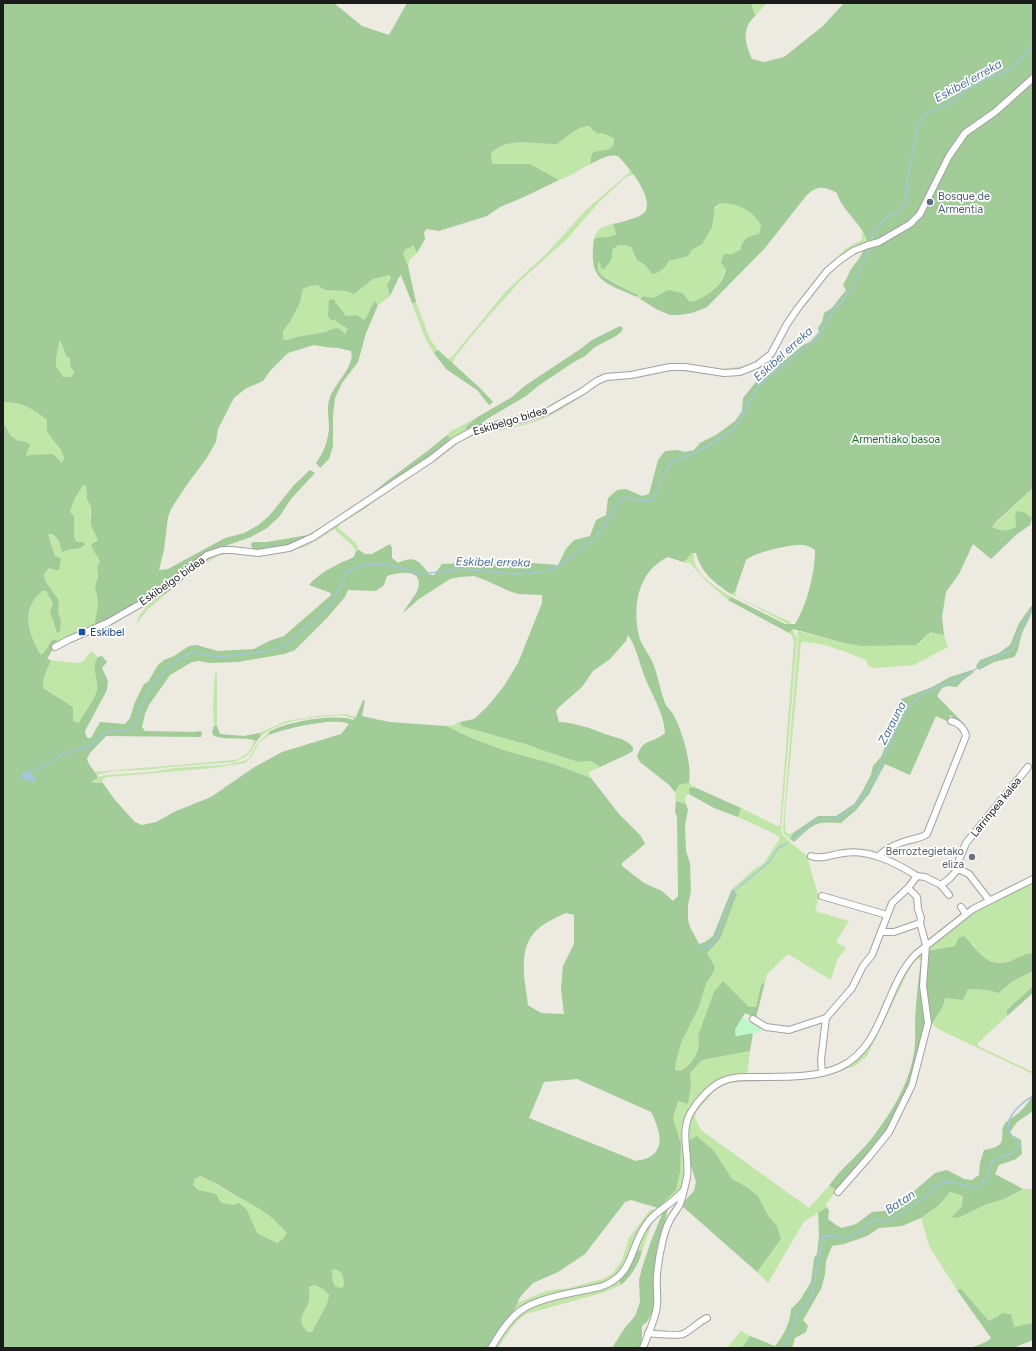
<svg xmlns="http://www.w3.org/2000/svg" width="1036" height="1351" viewBox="0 0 1036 1351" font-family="Figtree,sans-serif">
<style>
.grass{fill:#c0e6a8}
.forest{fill:#a1cb97;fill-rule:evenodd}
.park{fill:#bef7c8}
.water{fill:#a2c8d9}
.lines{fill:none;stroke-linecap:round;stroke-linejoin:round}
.stream{stroke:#a2c8d9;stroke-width:1.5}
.minor-casing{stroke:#a2a2a2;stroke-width:8}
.minor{stroke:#fff;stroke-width:6}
.service-dot{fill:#5c6f8a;stroke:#fff;stroke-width:1.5}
.transit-dot{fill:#1a4fb4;stroke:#fff;stroke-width:1.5}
.worship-dot{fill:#6b7280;stroke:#fff;stroke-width:1.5}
.labels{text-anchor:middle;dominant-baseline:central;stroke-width:3.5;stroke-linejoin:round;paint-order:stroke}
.service-label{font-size:11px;fill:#4e5e75;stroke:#fff;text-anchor:start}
.street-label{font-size:11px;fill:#1b1b1b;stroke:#fff}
.park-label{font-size:11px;fill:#0f7420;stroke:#fff}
.transit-label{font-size:11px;fill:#164399;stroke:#fff;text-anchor:start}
.worship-label{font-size:11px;fill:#5b616d;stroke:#fff;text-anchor:end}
.water-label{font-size:12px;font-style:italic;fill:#4c71a6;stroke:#fff}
</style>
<rect width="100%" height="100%" fill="#edeae1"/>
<g class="grass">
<polygon points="751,3 767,3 755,16"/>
<path d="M590 126 596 133 605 134 614 138V144L609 149 593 152 591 157V164C579 169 572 176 559 180L530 164H495L492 163 491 154C505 136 537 145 557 144 568 136 576 127 590 126Z"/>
<polygon points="629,169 634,175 630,175 625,178 600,201 567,239 520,281 480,326 455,357 453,363 448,359 452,357 506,291 547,253 587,209 629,173"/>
<path d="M720 203C738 204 751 209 761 225L759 234 743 242 740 250 732 254C723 278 719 295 690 302L682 293 658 296 654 298 643 296 640 299 637 297 638 295 599 274 598 271V263L618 244 625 245 631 247 637 260 645 265 652 273 665 267 669 261C685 258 704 244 711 228 715 219 711 210 720 203Z"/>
<path d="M613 224 616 234 613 236 594 239C597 228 603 226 613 224Z"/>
<path d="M862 232 867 237 868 244C843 251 827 271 810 290 802 300 795 309 788 320 780 335 775 353 760 362 746 370 726 373 710 371 700 369 690 366 680 366 666 365 654 371 641 373 628 375 615 374 602 378 582 390 564 405 543 414 523 423 501 426 479 430L481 426 488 427 511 422 540 413 560 403 591 382 607 375 636 371 675 364 715 370 744 366 755 363 763 358 770 351 791 312 812 285 846 248 862 240Z"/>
<polygon points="413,245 417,253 410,259 408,266 403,254 405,249 410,248"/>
<path d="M864 248 863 252 861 250C832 264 807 298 791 324 781 341 775 360 756 369 730 383 706 372 679 371 665 370 651 375 637 378 628 379 619 378 610 380 599 383 588 392 578 398 567 406 555 414 542 419 516 430 488 430 462 440L376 500 366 508 340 524 338 528 356 543 359 550 356 551 352 545 334 529 315 542 307 546 286 552 264 555 230 553 218 556 199 567 147 610 136 625 140 614 146 608 142 604 209 557 224 552 287 551 314 542 337 523 464 438C488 429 515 428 539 419 551 414 562 408 572 401 584 394 596 384 609 379L670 369H683L718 375 759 366 785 332 796 314 831 271 848 257Z"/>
<path d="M389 275 391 278 387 285 390 296 378 305 375 301C370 306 369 314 364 320L357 315 346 316C342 310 337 306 334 299L331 320H334L348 329 345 335 332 329 327 332 296 337 288 340 282 339 283 331 290 322 300 303 303 289 310 286 317 285 325 290 347 291 367 284 373 279Z"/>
<polygon points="416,302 430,339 438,350 434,353 425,338 412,303"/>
<polygon points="60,340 61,341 67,357 70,358 70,366 74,372 72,377 63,377 56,366 56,358"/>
<polygon points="12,401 39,412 47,420 47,432 61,450 64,458 62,463 53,454 27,456 19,441 11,436 3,422 3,402"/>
<polygon points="476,418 465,428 472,432 409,470 450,438 447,435 451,431"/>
<path d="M82 485 86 487 87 500 91 506 90 515 99 540 94 542 93 550 97 555 100 561 97 567 98 576 95 587 97 596 98 606 96 627 59 643 51 641 46 652 41 655C28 633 20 611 42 591H46L53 605 50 612 55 628 61 620 58 612 59 605 58 599 45 581 44 574 49 568 56 570 55 556 48 534H53L59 541 61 547 67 550 81 548 74 536V516L70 513 75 498Z"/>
<path d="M1033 488V515L1032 518 1025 513 1015 516 1016 527C1006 532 1002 531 992 527Z"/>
<path d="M692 553H694C691 574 716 586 731 597L728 600 705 580 690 563 683 562 687 559Z"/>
<polygon points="735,592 737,597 792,623 788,624 731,594"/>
<path d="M792 629 797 638 781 830 783 835 792 844 807 856 818 895V902L815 911 849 921 836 942 846 948 837 960 831 980 788 954 767 974 765 982 761 985 756 1007H749L723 982 698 1036C701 1051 694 1062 681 1071L675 1070 676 1062 681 1043 699 1007 706 984 714 971 715 967 707 953 720 939 737 894 732 889 752 871 764 863 780 838 775 834 738 817 741 808 777 826 780 825 794 641 792 636 789 633Z"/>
<path d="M797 631 844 643 861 646 923 639 930 631 944 635 948 647 914 665 877 668 869 667 866 660C846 652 823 642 801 642L785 816V830L788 834 793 833 790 839 784 834 783 828 798 640Z"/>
<path d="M91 651 98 657C90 667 100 679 97 690 96 697 83 716 79 724L73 721V707L43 688 44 677 51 660 77 663 83 662Z"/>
<polygon points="215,673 217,673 217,726 214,726 213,706"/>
<path d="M344 714 356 717 354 719 346 716 341 715C313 718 284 718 261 736L259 733 286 721 317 716Z"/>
<polygon points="460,722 461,726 529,745 541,750 577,762 591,761 600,767 589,772 589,774 591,778 554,764 506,751 474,739 446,726 455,725 456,723"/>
<polygon points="269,732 269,735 259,743 252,756 245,763 213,768 108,777 104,778 102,782 98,783 90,781 98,777 106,775 151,772 175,768 225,765 244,761 249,758 257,744"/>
<path d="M254 740 257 741C250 754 248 757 234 762L170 767 143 770 114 771 96 775 95 772 235 760C245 757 252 750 254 740Z"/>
<polygon points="689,783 694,787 689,788 689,794 685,796 686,804 676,801 675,792 679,785"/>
<path d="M1033 881V953C1026 953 1021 956 1015 959 994 968 984 960 972 943L927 951 929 945 973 912Z"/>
<path d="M924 951 923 960 921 961 918 958 914 962 907 974 867 1056 855 1066 835 1073 796 1080 741 1082 728 1083 715 1090 696 1112 695 1118 701 1130 809 1208 829 1186 837 1190 826 1204 827 1207C819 1213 811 1216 803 1223L768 1283 757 1272 781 1239 777 1226 769 1217 758 1196 745 1186 732 1179 715 1152 697 1136 689 1140V1125L691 1116 699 1104 715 1088 726 1082 737 1080 796 1078 856 1060 901 977 912 960Z"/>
<path d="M1033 971V986L1007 1010V1016L978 1043V1046L1033 1072V1074L940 1030 932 1024C937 1015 944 1008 945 998L968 989 987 990 1000 993 1013 981Z"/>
<path d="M750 1051 747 1075C739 1075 730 1075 722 1078 705 1084 690 1107 684 1123L685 1170 683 1184 678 1193 655 1211 623 1269 614 1278 605 1282C574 1292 537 1292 512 1315L517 1303 546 1291 569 1288 603 1279 613 1273 622 1260 629 1238 649 1211 658 1208 681 1144 673 1118 678 1101 688 1104 691 1087 690 1073 702 1060Z"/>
<path d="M199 1176C212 1180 221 1188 232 1194 244 1201 258 1206 269 1215 276 1221 281 1227 288 1232L283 1239 277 1243 257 1233 233 1205 222 1203 219 1197 198 1190 193 1185 195 1179Z"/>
<polygon points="1023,1189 1033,1189 1033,1323 1013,1328 1011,1314 1003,1313 989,1321 961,1289 957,1290 929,1246 921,1218 939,1205 950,1192 963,1196 962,1206 953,1216 958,1218 987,1204 1004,1199"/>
<polygon points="653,1220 642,1251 636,1250 644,1232"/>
<path d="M333 1268C343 1270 345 1279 343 1288L336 1287C332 1281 331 1275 333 1268Z"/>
<path d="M619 1280 621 1285 602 1293 526 1314C514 1322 506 1336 498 1348H494C502 1337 509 1322 520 1313 544 1293 591 1300 619 1280Z"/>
<path d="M315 1285 323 1289 329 1295 327 1302 312 1332H308C294 1319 306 1314 309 1300 310 1296 309 1292 309 1287Z"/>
<polygon points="741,1331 750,1336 742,1348 727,1348"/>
</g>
<g class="forest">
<path d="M3 3H334L362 26 389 35 407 3H751L755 16C741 29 745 44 752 59L764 62 784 57 823 26 844 3H1033V488L997 521 992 527C1002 531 1006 532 1016 527L1015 516 1017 511 1025 513 1032 518 1030 525 1016 535 991 559 973 544 959 574 946 592 942 617 944 635 930 632 916 645 861 646 844 643 793 629 789 633 728 600 731 597 785 624H795C807 606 815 572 815 550 811 547 807 545 801 545 790 544 753 553 746 560L735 592 731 594C715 583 701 573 696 553H692L687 559 683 562 668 557C638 571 632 606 639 636 641 645 649 654 653 663 658 676 660 690 665 703 667 708 672 711 674 716 683 733 692 764 689 783L679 785 675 792 668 784 640 762 637 757C643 737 653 744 665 733 664 712 651 694 644 675 639 662 636 646 628 635L626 641 610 659 593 671 582 687 559 707 556 711 559 722C576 723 590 728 605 734 616 738 625 738 633 747V751L626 755 600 767 591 761 578 762 541 750 529 745 461 726 460 722 474 719 487 707 504 686 518 663 542 603V595L518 594 509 591 485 580 474 576 459 577 450 579 419 599 403 613C407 605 415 597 418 589 424 568 399 572 387 576L384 585 376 591 348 590 345 597 327 618 295 650 284 654 238 662 210 663 199 661 192 662 170 675 149 705 145 714 142 727 145 731 195 732 201 731 202 733 201 737 106 736 90 753 87 759 89 764 98 777 91 782 98 783 102 782 115 800 135 822 142 825 156 822 176 811 211 797 253 768 282 752 341 734 349 724C335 717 284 729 269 735V732C285 722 335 713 353 720L356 717 363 700 365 701 362 716 389 722 446 726 474 739 506 751 554 764 591 778 619 814 641 836 645 844 622 863V866L644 883 662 891 673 901 678 896 677 818 675 811 676 801 686 804 688 810 685 825 686 851 690 863 691 891 688 905V920L690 927 699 944 705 942 713 936 732 889 737 894 720 939 707 953 715 967 714 971 706 984 699 1007 681 1043 676 1062 675 1070 681 1071C694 1062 701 1051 698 1036L714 992 723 981 749 1007H756L761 985 765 982 756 1018 745 1013 735 1030 736 1036 753 1033 750 1051 702 1060 690 1073 691 1087 688 1104 678 1101 673 1118 681 1144 680 1171 676 1190 658 1208 631 1200 625 1202 585 1254 558 1272 533 1283 520 1297 512 1315 488 1348H3V422L11 436 19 441H23L30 444 26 455 27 456 31 455 53 454 62 463 64 458 61 450 47 432V420C35 409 19 401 3 402ZM589 126 596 133 605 134 614 138V144L609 149 593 152 591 157V164C598 160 609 154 617 156 621 158 623 162 626 165 634 174 653 199 645 212 640 218 621 222 613 224L616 234C611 238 601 236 594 239 588 281 603 282 637 297L638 295C631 291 601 278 599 272 597 270 598 266 598 263L600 262 601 268 604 269C610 262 613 259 612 250L618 245H625L631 247 637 260 645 265 652 274 659 272 665 267 669 261 688 256 692 250 702 244 712 227 715 207 720 203C738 204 751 209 761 225L759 234C747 237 744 237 740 250L732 254H724L721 262 726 270C722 287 706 298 690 302L682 293 668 290 654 298 643 296 640 299 658 310 670 315H679L692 313 707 307 765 248 806 196C817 185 824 186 837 193 842 212 866 226 869 247L864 248C861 258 855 263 850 271 848 275 846 280 843 285L846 290 832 308 824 313 822 322 818 328 819 332 810 342 803 345 791 355 759 378 743 398 742 411 735 421 716 435 700 443 694 450 685 452 677 450 665 451 658 460 649 494 642 496 626 489 617 490 608 498 606 515 596 520 590 536 574 540 566 549 558 565 520 562 512 565 499 566 488 562 442 564 434 575H430C420 562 415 554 398 563L392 558V548L390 544 372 554H365L359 550 356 551 354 557C338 564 321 571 309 585L331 593 330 596 284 636 269 641 254 649 218 651 196 645 189 646 174 656 164 660 158 665 148 682 144 684 135 702 130 718 125 724 100 722 91 738H88L86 736 85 731 107 690 108 681 102 668 107 662 102 656 98 657C90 667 99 679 97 690 96 697 83 715 79 723L73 721V707L43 688 44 677 51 660 47 659 54 647 59 643 54 639C48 642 48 651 41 655 28 633 20 611 42 591H46L53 604 50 612 57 633 60 631 61 620 58 612 59 605 58 599 45 581 44 574 49 568 56 570H59L61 558 55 556 48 534H53L59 541 62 552 67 550 81 548 85 544 83 542H77L74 536V516L70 512 75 498 83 485 86 487 87 500 91 506V525L98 540 91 545C93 551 97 555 100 561L97 567 98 576 95 587 97 596 98 606 95 622 96 627 150 596 197 560 216 549 251 537 267 528 279 517 291 499 315 473 310 470 294 485 269 516 257 526 244 533 225 538 168 569 159 570 164 550 168 517 171 509 186 486 206 459 216 442 218 429 234 398 245 389 263 381 270 371 288 353 314 345 325 347 338 348 351 351C356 364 335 384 330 397 326 408 329 417 329 428 328 441 324 452 316 463L320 468 329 459 333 446V415L335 398 342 383 358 362 366 333 378 305 375 301C370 307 369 314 364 320L357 315 346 316C342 310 337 306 334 299L329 300 328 316 331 320H334L348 329 345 334 338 328 332 329 326 332 296 337 288 340 283 339V331L290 322 300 303 303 289 310 286 317 285 325 290 347 291 354 294 373 279 389 275 391 278 387 285 390 296 399 277 401 275 412 303 416 302 408 266 403 254 405 249 410 248 413 245 417 253 425 239 424 232 427 229 439 231 487 216 500 207 524 197 559 180 530 164H495L492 163 491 154C505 136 537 145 557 144 568 136 576 127 589 126ZM60 340 67 357 70 358V366L74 372 72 377H63L56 366V358ZM566 913 574 915V944L563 966 561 989 564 1014 541 1013 528 1005C525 980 516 947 539 928 546 922 557 917 566 913ZM577 1079 651 1112C657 1124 667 1146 651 1156 647 1159 640 1160 636 1161L529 1118 544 1082ZM200 1176 217 1184 231 1193 260 1209 270 1216 287 1233 283 1239 277 1243 257 1233 247 1210 239 1203 233 1205 222 1203 216 1194 198 1190 193 1185 195 1179ZM333 1269C343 1270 345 1279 343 1288L336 1287C332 1281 331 1275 333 1269ZM315 1285 323 1289 329 1295 327 1303 312 1332H308C294 1319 306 1314 309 1300 310 1296 309 1291 309 1287Z"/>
<polygon points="620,326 623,328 621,332 616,336 595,347 585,356 574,362 538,386 526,396 487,419 482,423 479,430 472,432 465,428 476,418 512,397 526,385 579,350 592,340"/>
<polygon points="438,350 480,388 493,402 489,405 477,390 446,369 434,353"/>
<path d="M447 435 450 438 423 461 367 498C392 475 422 457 447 435Z"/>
<polygon points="331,521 332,522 319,532 279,549 253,551 251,544 253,542 267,542 308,535"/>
<path d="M1033 604C1033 617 1024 625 1021 637 1018 645 1020 649 1014 657L994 662 979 670 976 666 980 660 999 653 1010 645 1019 623Z"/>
<path d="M972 670 974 672 962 681 957 687 948 686 942 688 937 696 965 725 964 726 950 715 947 721 936 716 910 775 885 764 869 794 856 810 841 823C813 821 814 824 794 842L790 839 793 833 818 816H836L854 804 862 792 871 775 873 766 881 757 897 717V704L901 699 932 687 950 677Z"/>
<path d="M214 726H217L220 734 244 736 259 733 261 736 257 741C243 736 230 741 214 736L212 732Z"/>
<polygon points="694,787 741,808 738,817 714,808 689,794 689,788"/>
<path d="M964 936C977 948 986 968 1007 962 1016 960 1023 953 1033 953V971L1013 981 999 993 987 990 968 989 963 1000 945 998C944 1008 937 1015 932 1024 922 1013 927 967 927 951L955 946 958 938Z"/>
<path d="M923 960 925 1024 911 1084 887 1130 837 1190 829 1186C842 1166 862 1153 875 1134 892 1111 907 1087 913 1058 916 1046 915 1034 915 1022 916 1002 918 981 921 961Z"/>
<polygon points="1033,986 1033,993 1007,1016 1007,1010"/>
<path d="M1033 1093V1111L1017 1122 1010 1132 1012 1135 1021 1140 1022 1154 1016 1159 999 1165 995 1174 1023 1189 1004 1199 987 1204 958 1218 952 1217 962 1206 963 1196 950 1192 939 1205 921 1218 902 1226 879 1228 867 1236 844 1244 832 1246 826 1261 825 1275 821 1289 803 1320 808 1326 806 1332 795 1338 792 1348H742L750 1336 775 1346C784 1335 790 1323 791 1309L800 1300 811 1282 814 1258 817 1254 819 1235 818 1213 827 1207 829 1211 828 1219 836 1225 842 1228 856 1224 872 1212 896 1210 913 1192 935 1173 947 1170 964 1179 972 1180 979 1175 980 1163 984 1150C989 1149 995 1148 999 1145 1005 1140 1000 1131 1004 1125 1006 1121 1009 1120 1013 1117 1022 1111 1029 1103 1033 1093Z"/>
<polygon points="697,1136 715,1152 732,1179 745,1186 758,1196 769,1217 777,1226 781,1239 757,1272 681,1205 694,1191 696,1182 689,1159 689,1140"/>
<polygon points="668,1208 664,1227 657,1248 653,1277 655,1307 647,1322 642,1326 642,1343 640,1348 612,1348 624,1329 635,1316 640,1302 639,1280 642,1268 651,1241 663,1212"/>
<path d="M636 1250 642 1251C639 1264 632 1275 621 1285L619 1280 629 1268Z"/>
<polygon points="961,1289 989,1321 1003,1313 1011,1314 1014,1327 1033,1323 1033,1340 1013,1348 971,1348 986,1342 991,1338 957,1290"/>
</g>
<polygon class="park" points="742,1018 760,1027 761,1032 736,1036 735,1030"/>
<polygon class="water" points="28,770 36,779 34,782 22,779 21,774"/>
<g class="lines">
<g class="stream">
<polyline points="871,243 874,231 886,218 897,213 906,202 907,182 913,150 918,126 925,114 953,102 966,90 983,80 1005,72 1019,62 1033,45"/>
<polyline points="30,772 52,762 59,756 74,750 88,748 105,732 131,729 137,724 140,711 148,691 163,672 176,661 192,652 217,657 264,652 282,647 317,618 333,601 347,571 364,565 385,564 423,574 459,569 515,574 549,571 565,562 596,537 605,524 620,500 628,497 639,501 653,500 659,485 671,462 688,456 706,447 734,429 760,384 817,338 835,309 852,289 870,246"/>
<polyline points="793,840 815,820 832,819 844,815 862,798 876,775 901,719 909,705 926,692 964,677 989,660 1013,649 1019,633 1033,608"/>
<polyline points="698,948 710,946 717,936 727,908 735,890 769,862 778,848 787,843"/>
<path d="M784 1348 799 1312 812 1296 823 1236 847 1238 862 1230 873 1219 888 1222 928 1195 936 1185 945 1182 961 1184 978 1188 987 1178 992 1161 1014 1152 1020 1145C1017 1141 1012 1137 1010 1133 1002 1119 1022 1102 1033 1096"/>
</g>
<g class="minor-casing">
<g id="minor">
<polyline points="55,647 68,640 107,623 142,603 164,589 207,555 222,550 232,550 258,553 289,548 313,537 431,459 454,441 474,430 526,418 548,411 583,391 597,381 606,377 631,375 670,367 685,367 724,373 740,372 757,365 771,354 787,324 798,308 827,271 840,260 853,251 868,245 879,242 910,224 920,214 949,156 965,133 995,112 1033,78"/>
<path d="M811 856C822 860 833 854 844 853 870 849 896 863 917 876"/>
<path d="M879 856C885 849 894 845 903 842 911 839 920 839 927 834L966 736C965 729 958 722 951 721"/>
<polyline points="958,869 957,865 966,843 1028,767"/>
<polyline points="941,885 949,895"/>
<polyline points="822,896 887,915"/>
<polyline points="961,907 966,914"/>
<polyline points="881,932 894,932 920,923"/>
<polyline points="753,1019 766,1027 789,1030 826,1018"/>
<polyline points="822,1072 821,1060 826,1018 852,988 863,966 872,955 892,903 908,888 917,876 925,877 941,885 949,879 958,869 969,874 989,900"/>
<polyline points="838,1192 868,1158 889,1132 912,1085 928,1023 923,986 926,945 920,923 921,918 918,909 917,897 908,888"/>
<path d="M648 1333C655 1334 677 1336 683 1334 692 1330 698 1322 707 1318"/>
<path d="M491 1348C499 1335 508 1320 520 1311 538 1297 578 1292 600 1287 636 1275 628 1247 648 1222 657 1210 672 1204 682 1192"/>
<path d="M643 1348C647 1337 657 1315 657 1305 658 1295 656 1285 657 1275 658 1263 660 1251 663 1239 665 1233 666 1227 669 1222 672 1215 677 1210 680 1204 683 1196 685 1186 687 1177 690 1156 679 1132 691 1112 698 1100 711 1086 723 1081 735 1076 747 1077 759 1077 785 1077 816 1078 840 1067 884 1047 884 986 916 954L973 909 1033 879"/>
</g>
</g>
<use href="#minor" class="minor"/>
</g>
<circle class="service-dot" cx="930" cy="202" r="4"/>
<rect class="transit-dot" x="78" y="628" width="8" height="8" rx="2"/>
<circle class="worship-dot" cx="972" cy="857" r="4"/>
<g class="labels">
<g class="service-label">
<text x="938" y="196">Bosque de<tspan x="938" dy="13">Armentia</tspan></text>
</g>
<g class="street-label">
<text transform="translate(510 421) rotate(-17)">Eskibelgo bidea</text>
<text transform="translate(172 581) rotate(-35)">Eskibelgo bidea</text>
<text transform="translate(996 807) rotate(-51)">Larrinpea kalea</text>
</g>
<g class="park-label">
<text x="896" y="439">Armentiako basoa</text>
</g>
<g class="transit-label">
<text x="90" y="632">Eskibel</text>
</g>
<g class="worship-label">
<text x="964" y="851">Berroztegietako<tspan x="964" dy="13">eliza</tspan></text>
</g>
<g class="water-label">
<text transform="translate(968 81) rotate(-29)">Eskibel erreka</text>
<text transform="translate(783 354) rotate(-42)">Eskibel erreka</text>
<text transform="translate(493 562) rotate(1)">Eskibel erreka</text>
<text transform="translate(892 723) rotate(-63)">Zarauna</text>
<text transform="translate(900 1202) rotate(-33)">Batan</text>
</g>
</g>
<rect width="1036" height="1351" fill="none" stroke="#1b1b1b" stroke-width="8"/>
</svg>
